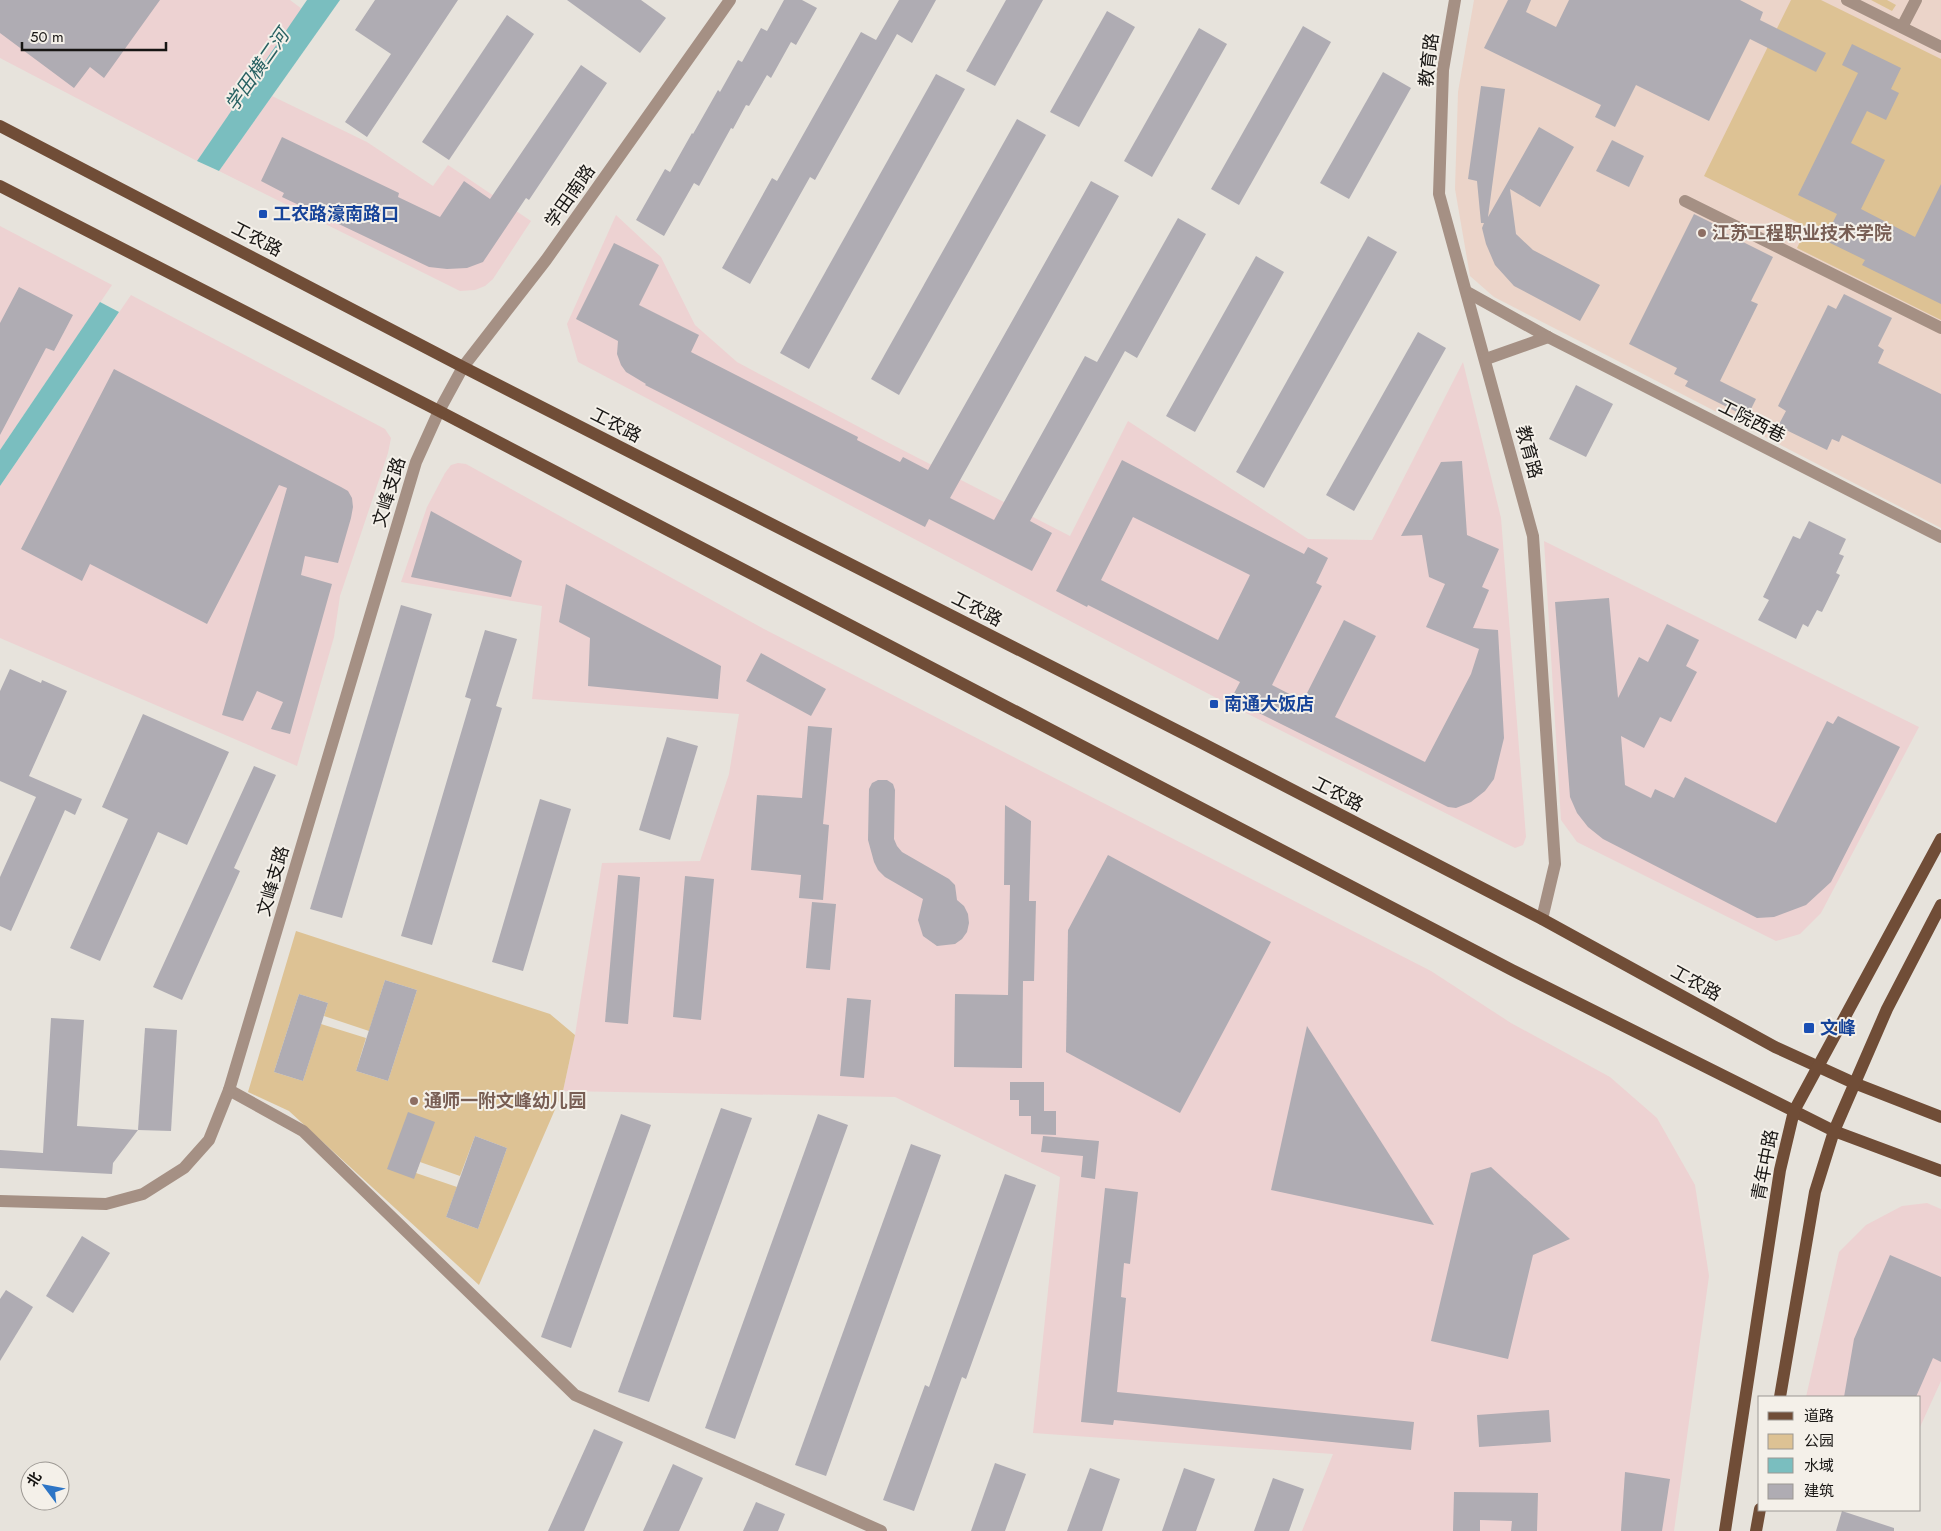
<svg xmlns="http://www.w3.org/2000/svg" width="1941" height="1531" viewBox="0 0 1941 1531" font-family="Jost,'Noto Sans SC',sans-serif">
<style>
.commercial{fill:#edd2d2}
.education{fill:#ebd4c9}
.green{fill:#ddc294;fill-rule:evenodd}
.water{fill:#7abebf}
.building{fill:#afacb3;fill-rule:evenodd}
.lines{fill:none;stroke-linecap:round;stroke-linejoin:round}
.minor{stroke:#a59084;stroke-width:12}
.major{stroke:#704d37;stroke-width:12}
.transit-dot{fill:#1a4fb4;stroke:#f4f0e9;stroke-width:2}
.education-dot{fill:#8d6e63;stroke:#f4f0e9;stroke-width:2}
.labels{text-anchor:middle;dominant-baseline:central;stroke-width:4;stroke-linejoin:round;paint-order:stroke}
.street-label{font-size:18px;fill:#171513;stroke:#f4f0e9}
.transit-label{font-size:18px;font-weight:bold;fill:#164399;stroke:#f4f0e9;text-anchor:start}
.education-label{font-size:18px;font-weight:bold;fill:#785e54;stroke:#f4f0e9;text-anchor:start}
.water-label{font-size:19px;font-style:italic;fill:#286162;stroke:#f4f0e9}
</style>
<rect width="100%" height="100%" fill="#e7e3dc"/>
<g class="commercial">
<polygon points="0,0 290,0 302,9 197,161 0,58"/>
<polygon points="272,96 367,142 433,186 448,165 531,221 493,279 485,286 475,290 460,291 219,171"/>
<polygon points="616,215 661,257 695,325 737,362 889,443 1070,536 1128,421 1308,539 1372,540 1463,362 1501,518 1526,837 1523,845 1515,848 1224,702 578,362 567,324"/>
<polygon points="0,226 112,285 0,450"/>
<polygon points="131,295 385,429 391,438 388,453 340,596 334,637 297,766 0,638 0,486"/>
<polygon points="458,463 466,464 764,629 1431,971 1511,1023 1610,1077 1657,1118 1695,1185 1709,1276 1674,1531 1302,1531 1333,1454 1033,1433 1060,1177 895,1097 563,1091 575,1035 602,863 700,861 729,774 739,714 532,699 542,606 401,582 427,507 445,473 451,465"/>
<polygon points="1544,541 1919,727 1821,913 1800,934 1776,941 1577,842 1561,820"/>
<polygon points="1927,1203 1941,1209 1941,1381 1920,1427 1920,1397 1806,1397 1839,1252 1866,1225 1902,1206"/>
</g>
<polygon class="education" points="1474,0 1941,0 1941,528 1494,297 1470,276 1455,189 1458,92"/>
<g class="green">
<polygon points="1791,0 1821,0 1941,59 1941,320 1797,248 1807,227 1704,176"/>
<polygon points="1871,0 1887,0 1896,5 1892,11"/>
<path d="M296 931 550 1014 575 1035 563 1091 479 1285 289 1111 248 1092ZM385 980 417 990 388 1081 356 1071 366 1038 321 1024 303 1081 274 1072 299 994 328 1003 324 1016 369 1031ZM434 1122 420 1162 460 1176 475 1136 507 1148 478 1229 446 1217 457 1187 416 1173Z"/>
</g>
<g class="water">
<polygon points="307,0 340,0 219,171 197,161"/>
<polygon points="100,302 119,312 0,486 0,450"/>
</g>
<g class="building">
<polygon points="0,0 160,0 104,78 90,67 74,88 0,33"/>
<polygon points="375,0 458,0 367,137 345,122 391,54 355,30"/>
<polygon points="567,0 641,0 666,18 640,53"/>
<polygon points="784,0 802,0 817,8 796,45 791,42 771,78 767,75 749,106 746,105 733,129 731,128 699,186 694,183 664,236 636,220 665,169 670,172 692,133 693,134 718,90 720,92 738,60 742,62 761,28 767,31"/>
<polygon points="899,0 936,0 912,43 897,34 815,180 810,177 750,284 722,268 772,178 777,181 861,32 876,40"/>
<polygon points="1006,0 1043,0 995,86 966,71"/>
<polygon points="1508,0 1531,0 1526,12 1556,27 1569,0 1740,0 1763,12 1760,20 1826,53 1816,72 1750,39 1709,121 1636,85 1615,127 1595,117 1601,105 1484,48"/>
<polygon points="1107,11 1135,27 1079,127 1050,112"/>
<polygon points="507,15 534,34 449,160 422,142"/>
<polygon points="1303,26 1331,42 1239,205 1211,189"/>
<polygon points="1199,28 1227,44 1152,177 1124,161"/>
<polygon points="1852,44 1901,68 1891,89 1899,93 1886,120 1867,111 1851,143 1885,160 1861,209 1915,237 1941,184 1941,304 1862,265 1865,260 1824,240 1837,214 1798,195 1858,73 1842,65"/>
<polygon points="581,65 607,83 529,200 526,198 483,262 467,268 447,269 429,267 282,197 284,193 261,181 282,137 399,193 398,197 440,217 464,181 490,199"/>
<polygon points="1383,72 1411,88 1349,199 1320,183"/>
<polygon points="936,74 965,89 809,369 780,353"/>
<polygon points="1481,86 1505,89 1488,217 1539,127 1574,147 1540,207 1510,189 1516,234 1533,250 1600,285 1580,321 1514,286 1495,265 1486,244 1482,228 1484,223 1481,223 1477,181 1468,179"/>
<polygon points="1017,119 1046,135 899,395 871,379"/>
<polygon points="1612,140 1644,156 1629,187 1596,171"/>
<polygon points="1091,181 1119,196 950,498 994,520 1085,356 1097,362 1178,218 1206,234 1137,358 1125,351 1030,521 1052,533 1032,571 929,519 925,527 645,385 646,384 626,372 621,365 617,354 618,341 576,319 614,243 659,265 639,305 699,335 691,352 858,437 857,440 900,462 903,457 928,470"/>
<polygon points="1694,214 1726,230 1725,233 1773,257 1751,301 1758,304 1720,381 1756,399 1747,417 1685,386 1688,381 1674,374 1677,368 1629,344"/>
<polygon points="1368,236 1397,252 1264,488 1236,472"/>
<polygon points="1256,256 1284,272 1195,432 1166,416"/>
<polygon points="19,287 73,315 54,351 46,348 0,435 0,323"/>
<polygon points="1844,294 1892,318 1878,346 1884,350 1878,363 1941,394 1941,484 1842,435 1839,442 1832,439 1827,450 1778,426 1786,411 1778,406 1828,305 1836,309"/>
<polygon points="1418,332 1446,348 1354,511 1326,495"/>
<polygon points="114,369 341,487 348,491 352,498 353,507 351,518 338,563 305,556 301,575 332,584 290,734 271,729 283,702 257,691 243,721 222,715 287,488 279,485 207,624 90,564 82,581 21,549"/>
<polygon points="1576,385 1613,404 1586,457 1549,439"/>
<path d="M1122 460 1304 554 1308 547 1328 558 1316 583 1322 586 1272 685 1303 701 1344 620 1376 636 1335 717 1425 762 1471 674 1479 649 1426 627 1445 584 1429 577 1422 535 1401 536 1441 462 1462 461 1467 535 1499 549 1482 587 1489 590 1473 628 1498 630 1504 738 1494 779 1485 791 1471 802 1456 808 1448 807 1231 699 1240 682 1088 605 1087 607 1056 591ZM1133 517 1250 575 1218 640 1101 580Z"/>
<polygon points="431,511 522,561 511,597 411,577"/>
<polygon points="1809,521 1846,539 1839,554 1844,556 1836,573 1840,575 1822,612 1817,610 1808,627 1803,624 1796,639 1758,620 1769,600 1763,597 1793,536 1800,539"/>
<polygon points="566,584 721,666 718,699 588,686 590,638 559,622"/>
<polygon points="1609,598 1618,698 1639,657 1648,662 1667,624 1699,640 1686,666 1697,672 1671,722 1660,717 1644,748 1621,736 1625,785 1651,798 1655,789 1674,798 1685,777 1776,823 1827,721 1833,724 1838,716 1900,747 1831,882 1806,905 1774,917 1757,918 1603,839 1588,827 1577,813 1570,797 1555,602"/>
<polygon points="401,605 432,614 342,918 310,909"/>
<polygon points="485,630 517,639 496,706 502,708 432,945 401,936 471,699 465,697"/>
<polygon points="761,653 826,689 811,716 746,681"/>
<polygon points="10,669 41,683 42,680 67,691 29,776 82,799 75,815 65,810 11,931 0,926 0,877 36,797 0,781 0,691"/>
<polygon points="143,714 229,752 187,845 158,832 100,961 70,948 128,819 102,807"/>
<polygon points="808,726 832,728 823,824 829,825 823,900 799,898 801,875 751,870 757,795 802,798"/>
<polygon points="667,737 698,746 670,840 639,830"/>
<polygon points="254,766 276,775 234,868 240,871 182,1000 153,987"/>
<polygon points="878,780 887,780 893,784 895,790 894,839 897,846 902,852 949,879 955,885 957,900 964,906 968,914 969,923 967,932 962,939 955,944 937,946 923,936 918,920 923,899 885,877 878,870 874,862 868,840 869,789 872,783"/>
<polygon points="540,799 571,809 523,971 492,962"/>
<polygon points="1005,805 1031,821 1029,901 1036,901 1034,981 1023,981 1022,1068 954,1067 955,994 1008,995 1010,885 1004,885"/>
<polygon points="1108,855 1271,942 1180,1113 1066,1052 1068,930"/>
<polygon points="618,875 640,877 628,1024 605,1022"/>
<polygon points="685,876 714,879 701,1020 673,1017"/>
<polygon points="812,902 836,904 830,970 806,968"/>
<polygon points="385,980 417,990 388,1081 356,1071"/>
<polygon points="299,994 328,1003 303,1081 274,1072"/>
<polygon points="847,998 871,1000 864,1078 840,1076"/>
<polygon points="51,1018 84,1020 77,1126 138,1130 113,1163 112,1174 0,1168 0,1150 43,1153"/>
<polygon points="1307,1026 1403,1176 1434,1225 1271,1190"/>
<polygon points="145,1028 177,1030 171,1131 138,1130"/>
<polygon points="1010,1082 1044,1082 1044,1111 1056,1111 1056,1135 1031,1134 1031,1116 1019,1116 1019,1100 1010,1100"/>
<polygon points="721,1108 752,1118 649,1402 618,1392"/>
<polygon points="408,1112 435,1122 414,1179 387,1169"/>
<polygon points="621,1114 651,1125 571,1348 541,1337"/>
<polygon points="818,1114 848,1125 735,1439 705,1428"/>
<polygon points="475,1136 507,1148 478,1229 446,1217"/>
<polygon points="1043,1136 1099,1141 1095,1179 1081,1177 1083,1156 1041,1152"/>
<polygon points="911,1144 941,1155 826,1476 795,1465"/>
<polygon points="1491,1167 1570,1239 1533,1255 1508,1359 1431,1341 1471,1173"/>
<polygon points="1005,1174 1036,1185 966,1379 962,1377 914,1511 883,1500 925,1385 929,1387"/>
<polygon points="1105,1188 1138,1192 1130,1264 1124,1263 1121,1297 1126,1298 1117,1392 1414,1422 1411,1450 1114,1420 1113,1425 1081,1422"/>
<polygon points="82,1236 110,1253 73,1313 46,1296"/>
<polygon points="1890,1255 1941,1277 1941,1362 1933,1358 1916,1397 1844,1397 1854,1339"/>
<polygon points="6,1290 33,1307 0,1361 0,1299"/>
<polygon points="1549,1410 1551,1442 1479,1447 1477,1415"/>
<polygon points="594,1429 623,1442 584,1531 548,1531"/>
<polygon points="995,1463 1026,1474 1005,1531 971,1531"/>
<polygon points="673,1464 703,1478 679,1531 643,1531"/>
<polygon points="1090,1468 1120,1479 1102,1531 1067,1531"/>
<polygon points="1184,1468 1215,1479 1196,1531 1162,1531"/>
<polygon points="1625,1472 1670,1479 1662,1531 1621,1531"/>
<polygon points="1273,1478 1304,1489 1289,1531 1254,1531"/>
<polygon points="1454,1492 1538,1493 1537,1531 1511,1531 1512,1521 1480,1520 1480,1531 1453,1531"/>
<polygon points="756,1502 785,1514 778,1531 743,1531"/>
<polygon points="1842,1511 1894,1528 1894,1531 1836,1531"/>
</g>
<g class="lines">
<g class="minor">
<polyline points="1455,0 1443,70 1439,194 1533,536 1555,864 1542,919"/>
<polyline points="1847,0 1941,47"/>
<polyline points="1902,27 1916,0"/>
<polyline points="1685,201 1941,328"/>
<polyline points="1467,292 1548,337 1941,537"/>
<polyline points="1486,359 1548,337"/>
<polyline points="229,1090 303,1131 575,1395 881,1531"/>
<polyline points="0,1201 106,1204 143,1194 184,1168 209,1140 229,1090 416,462 439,411 463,367 546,260 730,0"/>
</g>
<g class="major">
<polyline points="0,126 463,367 1198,741 1542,919 1775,1047 1854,1083 1941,1117"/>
<polyline points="0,186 439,411 1512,970 1834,1131 1941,1171"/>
<polyline points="1780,1397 1815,1192 1834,1131 1887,1009 1941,905"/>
<polyline points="1725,1531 1780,1170 1794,1111 1941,839"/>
<polyline points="1756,1531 1760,1509"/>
</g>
</g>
<g class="transit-dot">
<rect x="258" y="209" width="10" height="10" rx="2.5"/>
<rect x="1209" y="699" width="10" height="10" rx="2.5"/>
<rect x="1803" y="1022" width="12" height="12" rx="2.5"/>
</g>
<g class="education-dot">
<circle cx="1702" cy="233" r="5"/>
<circle cx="414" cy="1101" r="5"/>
</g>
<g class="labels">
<g class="street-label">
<text transform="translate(1429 60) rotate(-83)">教育路</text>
<text transform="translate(570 196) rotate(-55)">学田南路</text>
<text transform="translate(257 239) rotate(27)">工农路</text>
<text transform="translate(1752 421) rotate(27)">工院西巷</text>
<text transform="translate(616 425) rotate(27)">工农路</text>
<text transform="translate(1529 452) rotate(75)">教育路</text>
<text transform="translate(389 492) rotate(-73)">文峰支路</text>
<text transform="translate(977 609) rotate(27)">工农路</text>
<text transform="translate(1338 794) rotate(27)">工农路</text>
<text transform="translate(273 881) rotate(-74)">文峰支路</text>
<text transform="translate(1696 983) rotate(29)">工农路</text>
<text transform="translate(1765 1165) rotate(-79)">青年中路</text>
</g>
<g class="transit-label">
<text x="273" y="214">工农路濠南路口</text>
<text x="1224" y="704">南通大饭店</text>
<text x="1820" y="1028">文峰</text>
</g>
<g class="education-label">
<text x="1712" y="233">江苏工程职业技术学院</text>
<text x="424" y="1101">通师一附文峰幼儿园</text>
</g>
<g class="water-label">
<text transform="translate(257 70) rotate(-55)">学田横二河</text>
</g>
</g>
<rect x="1758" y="1396" width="162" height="115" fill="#f4f0e9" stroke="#9c9893"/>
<rect x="1768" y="1412" width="25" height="8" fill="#704d37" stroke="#9c9893"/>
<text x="1804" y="1421" font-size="15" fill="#171513">道路</text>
<rect x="1768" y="1434" width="25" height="15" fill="#ddc294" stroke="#9c9893"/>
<text x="1804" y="1446" font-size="15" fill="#171513">公园</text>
<rect x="1768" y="1458" width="25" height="15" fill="#7abebf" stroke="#9c9893"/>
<text x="1804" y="1471" font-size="15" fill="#171513">水域</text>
<rect x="1768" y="1484" width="25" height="15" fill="#afacb3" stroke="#9c9893"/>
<text x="1804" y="1496" font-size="15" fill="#171513">建筑</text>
<g transform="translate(45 1486) rotate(302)"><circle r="24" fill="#f4f0e9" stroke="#9c9893"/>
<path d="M0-4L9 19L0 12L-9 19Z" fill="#2d75c6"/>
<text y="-8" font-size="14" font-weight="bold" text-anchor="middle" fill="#171513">北</text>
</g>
<path d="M22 42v8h144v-8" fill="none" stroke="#171513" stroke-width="2.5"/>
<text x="30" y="42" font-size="15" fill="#171513" stroke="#f4f0e9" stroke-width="4" paint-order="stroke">50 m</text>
</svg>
